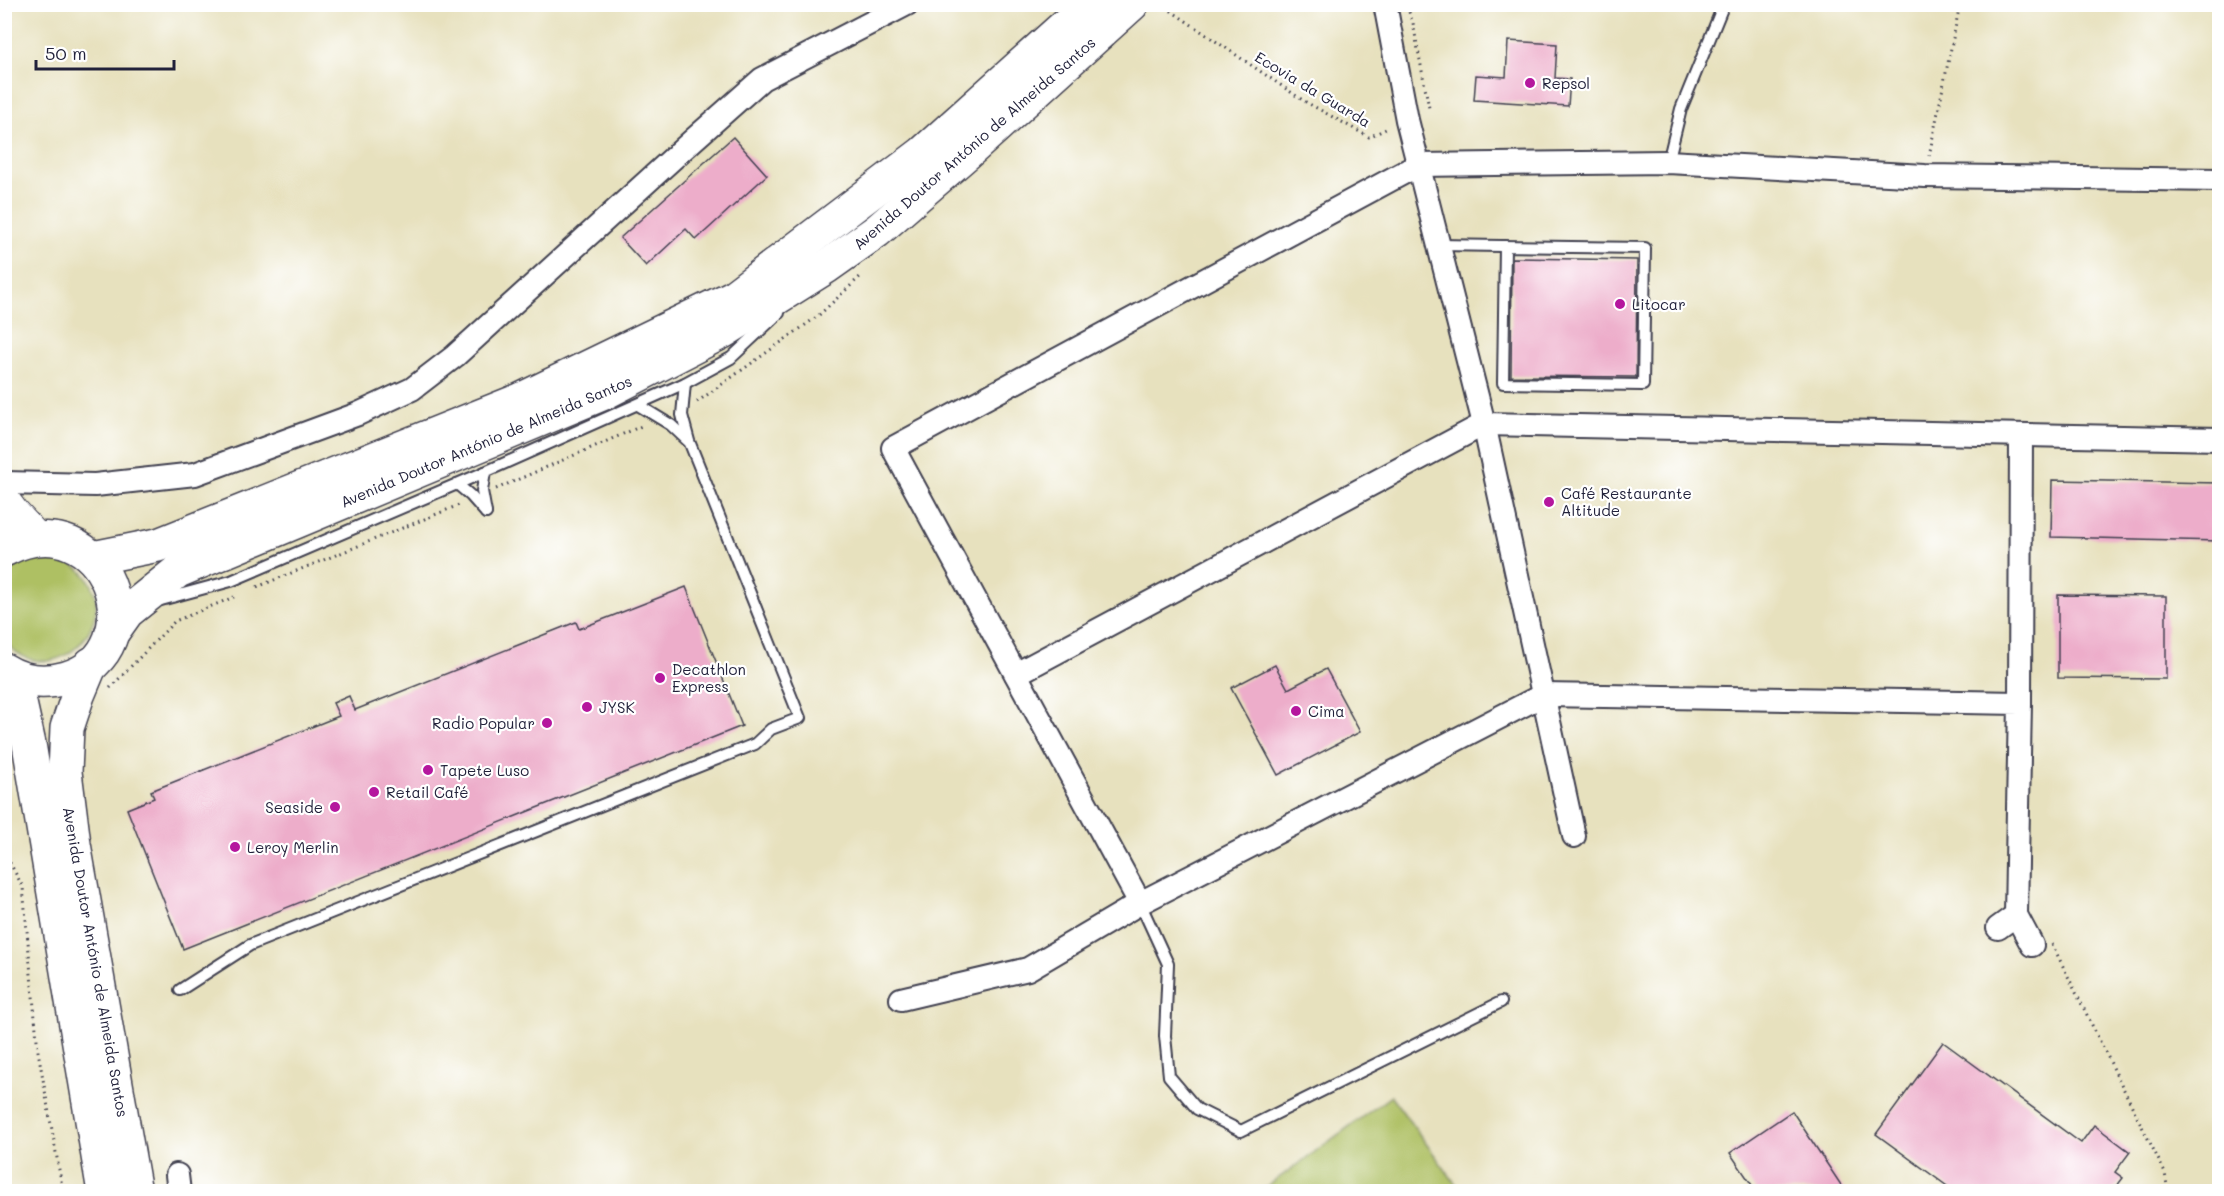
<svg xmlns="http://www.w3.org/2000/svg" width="2224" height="1196" viewBox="0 0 2224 1196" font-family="Mali,sans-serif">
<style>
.green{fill:#aec064;stroke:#687150;stroke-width:1.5}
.building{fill:#edadca}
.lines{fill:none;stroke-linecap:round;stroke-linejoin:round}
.lane-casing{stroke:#403f4f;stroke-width:14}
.street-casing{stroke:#403f4f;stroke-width:26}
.secondary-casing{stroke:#403f4f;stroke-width:34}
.highway-casing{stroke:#403f4f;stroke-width:36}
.path{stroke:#403f4f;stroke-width:3;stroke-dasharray:1.5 4.5;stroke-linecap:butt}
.lane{stroke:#fff;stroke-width:10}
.street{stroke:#fff;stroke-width:22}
.secondary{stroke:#fff;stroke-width:32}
.highway{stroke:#fff;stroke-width:33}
.poi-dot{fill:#b5179e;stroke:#fff;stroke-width:2}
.labels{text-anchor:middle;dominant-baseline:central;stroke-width:4.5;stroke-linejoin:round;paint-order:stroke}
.poi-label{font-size:15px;fill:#22223b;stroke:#fff;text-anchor:start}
.street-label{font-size:15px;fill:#22223b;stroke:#fff}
</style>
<rect width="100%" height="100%" fill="#fff"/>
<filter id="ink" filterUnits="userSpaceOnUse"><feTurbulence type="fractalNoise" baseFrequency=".0167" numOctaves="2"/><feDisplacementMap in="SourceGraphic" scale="12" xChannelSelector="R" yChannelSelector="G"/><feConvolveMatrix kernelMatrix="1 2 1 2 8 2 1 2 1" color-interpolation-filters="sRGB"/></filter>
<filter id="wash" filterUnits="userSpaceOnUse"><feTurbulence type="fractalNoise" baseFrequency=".008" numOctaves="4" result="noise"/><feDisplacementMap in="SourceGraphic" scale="24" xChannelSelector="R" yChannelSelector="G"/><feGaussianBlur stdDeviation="1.35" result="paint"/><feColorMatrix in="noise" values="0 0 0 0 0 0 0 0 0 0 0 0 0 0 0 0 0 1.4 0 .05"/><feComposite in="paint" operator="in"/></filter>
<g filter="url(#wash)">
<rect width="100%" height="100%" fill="#e7e1be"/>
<g class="green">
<path d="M48 555C151 580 66 709 5 642V573C18 561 30 557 48 555Z"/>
<polygon points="1391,1096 1461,1191 1261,1191"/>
</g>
<g id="blocks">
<g class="building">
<polygon points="1508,41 1557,44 1555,78 1570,79 1568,106 1474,100 1476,75 1506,77"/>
<polygon points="733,137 767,175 696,240 686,229 646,266 620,238"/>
<polygon points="1512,258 1637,260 1636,377 1511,376"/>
<polygon points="2052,480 2220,483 2220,541 2051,537"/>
<polygon points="686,587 742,726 183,949 127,809 154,798 151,791 339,716 333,703 349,696 355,710 576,622 579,629"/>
<polygon points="2058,595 2166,596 2166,679 2058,678"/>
<polygon points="1275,665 1288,689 1326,669 1360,732 1278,775 1231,688"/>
<polygon points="1943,1042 2081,1143 2094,1125 2130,1152 2115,1172 2123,1178 2113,1191 1954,1191 1876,1134"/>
<polygon points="1792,1111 1845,1191 1756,1191 1730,1153"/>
</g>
</g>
</g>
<g filter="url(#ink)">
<use href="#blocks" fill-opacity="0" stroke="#403f4f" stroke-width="1.5"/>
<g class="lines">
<g class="lane-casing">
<g id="lane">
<polyline points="1668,162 1681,109 1723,6"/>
<polyline points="1438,245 1645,248 1643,385 1503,383 1505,246"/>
<polyline points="638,405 671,425 688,441"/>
<polyline points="485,472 482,491 486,513"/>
<polyline points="457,484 471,496 486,513"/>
<polyline points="161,600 231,581 485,472 685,383 731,358 779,313"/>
<polyline points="1140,903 1168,964 1165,1036 1169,1076 1197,1109 1241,1131 1501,1002"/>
<polyline points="180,990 250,945 755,744 771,729 800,718 689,441 682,415 685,383"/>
</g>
</g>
<g class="street-casing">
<g id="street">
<polyline points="1385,4 1407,120 1484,424 1574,836"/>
<polyline points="4,483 95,485 195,474 358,414 412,389 455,356 692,141 762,79 907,4"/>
<polyline points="1016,674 1484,424 2220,439"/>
<polyline points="2020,703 2021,435"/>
<polyline points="1998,928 2016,915"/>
<polyline points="2032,945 2016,915 2020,703 1543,695 1140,903 893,448 1418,165 1668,162 1925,176 2220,180"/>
<polyline points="901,999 1028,969 1140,903"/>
<polyline points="177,1175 179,1192"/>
</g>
</g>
<g class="secondary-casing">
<polyline id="secondary" points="4,501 13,513 37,539"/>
</g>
<g class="highway-casing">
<g id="highway">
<path d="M4 550C107 496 159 651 66 678 44 684 23 682 4 670"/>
<polyline points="93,558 158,545 520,400 733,297 923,153 1089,4"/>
<polyline points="112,633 127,612 178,571 604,393 724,331 826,267 877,231 974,147 1132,4"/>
<polyline points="91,664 78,695 67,728 65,772 74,844 135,1192"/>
<polyline points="14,676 29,744 104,1192"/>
</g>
</g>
<g class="path">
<polyline points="1161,4 1304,101 1369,137 1388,128"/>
<polyline points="1409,12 1413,23 1429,108 1426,110"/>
<polyline points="1929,156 1960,4"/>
<polyline points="697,402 818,316 862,275"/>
<polyline points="496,489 644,425"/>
<polyline points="257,587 459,505"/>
<polyline points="110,688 175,621 234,597"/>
<polyline points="4,852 23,887 38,1051 63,1192"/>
<polyline points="2052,944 2165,1173 2168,1192"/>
</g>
<use href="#lane" class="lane"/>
<use href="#street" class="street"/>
<use href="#secondary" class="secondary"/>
<use href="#highway" class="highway"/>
</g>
</g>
<g class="poi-dot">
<circle cx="1530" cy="83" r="6"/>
<circle cx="1620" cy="304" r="6"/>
<circle cx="1549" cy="502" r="6"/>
<circle cx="660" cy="678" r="6"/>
<circle cx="587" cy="707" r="6"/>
<circle cx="1296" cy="711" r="6"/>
<circle cx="547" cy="723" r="6"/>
<circle cx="428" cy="770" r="6"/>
<circle cx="374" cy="792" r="6"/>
<circle cx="335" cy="807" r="6"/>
<circle cx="235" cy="847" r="6"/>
</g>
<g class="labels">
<g class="poi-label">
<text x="1542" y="83">Repsol</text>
<text x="1632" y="304">Litocar</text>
<text x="1561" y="493">Café Restaurante<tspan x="1561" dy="17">Altitude</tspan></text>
<text x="672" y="669">Decathlon<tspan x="672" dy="17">Express</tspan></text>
<text x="599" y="707">JYSK</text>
<text x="1308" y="711">Cima</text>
<text x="535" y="723" text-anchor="end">Radio Popular</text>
<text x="440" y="770">Tapete Luso</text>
<text x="386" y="792">Retail Café</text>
<text x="323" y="807" text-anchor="end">Seaside</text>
<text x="247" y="847">Leroy Merlin</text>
</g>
<g class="street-label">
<text transform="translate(1313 89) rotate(31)">Ecovia da Guarda</text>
<text transform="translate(974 143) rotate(-41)">Avenida Doutor António de Almeida Santos</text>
<text transform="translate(486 441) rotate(-23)">Avenida Doutor António de Almeida Santos</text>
<text transform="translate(96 962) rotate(80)">Avenida Doutor António de Almeida Santos</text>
</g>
</g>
<rect width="2224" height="1196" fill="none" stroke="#fff" stroke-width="24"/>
<path d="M36 60v9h138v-9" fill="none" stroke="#22223b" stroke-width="3"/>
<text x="45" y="60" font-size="18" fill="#22223b" stroke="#ffffff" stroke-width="4.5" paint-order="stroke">50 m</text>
</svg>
